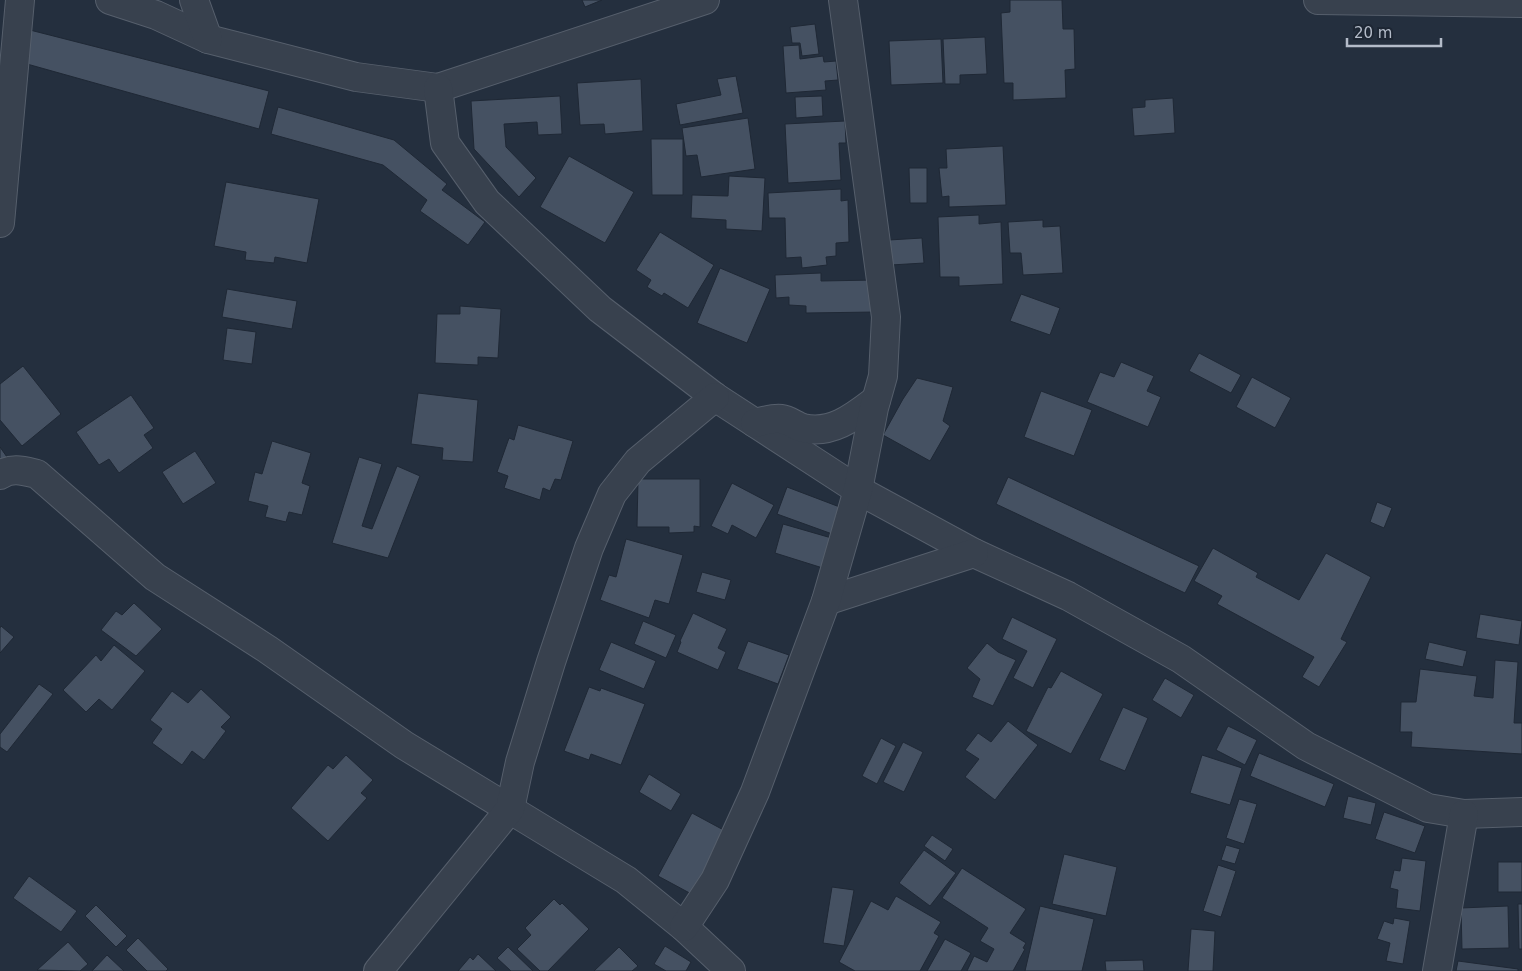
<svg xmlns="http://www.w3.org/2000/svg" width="1522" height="971" viewBox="0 0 1522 971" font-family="'DejaVu Sans',sans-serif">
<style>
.building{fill:#455162;stroke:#1f2835}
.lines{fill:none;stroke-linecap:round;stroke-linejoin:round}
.street-casing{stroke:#565f6c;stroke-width:30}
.street{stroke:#38414e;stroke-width:28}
</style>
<rect width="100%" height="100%" fill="#242f3e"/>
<g class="building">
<polygon points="582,0 602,0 585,7"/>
<polygon points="1010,0 1062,0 1063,29 1074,29 1075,69 1065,70 1066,98 1013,100 1013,83 1004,83 1001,13 1010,12"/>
<polygon points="815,24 819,54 802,56 800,43 792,43 790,27"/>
<polygon points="26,29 269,91 259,129 27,64"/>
<polygon points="985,37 987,74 960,75 960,84 945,84 943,39"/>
<polygon points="941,39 943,83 891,85 889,41"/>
<polygon points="799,45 800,59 823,56 824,62 836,61 838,80 825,81 826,90 786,93 783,46"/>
<polygon points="736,76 743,113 680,125 676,104 721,95 717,79"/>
<polygon points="641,79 643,131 605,134 604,124 580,125 577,83"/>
<polygon points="560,96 562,134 538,135 537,122 504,124 506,147 536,178 519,197 474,149 471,101"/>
<polygon points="822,96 823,116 796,118 795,97"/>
<polygon points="1173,98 1175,133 1134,136 1132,108 1145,107 1145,100"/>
<polygon points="278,107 394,140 447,184 442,190 485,222 468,245 420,211 427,200 383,165 271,134"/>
<polygon points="748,118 755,169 701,177 697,155 686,156 682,128"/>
<polygon points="845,121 846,143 839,143 841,180 788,183 785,124"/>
<polygon points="651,139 683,139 683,195 652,195"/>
<polygon points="1003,146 1006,205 949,207 949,196 942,197 939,168 947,168 946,149"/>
<polygon points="569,156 634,192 605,243 540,207"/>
<polygon points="909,168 927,168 927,203 910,203"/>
<polygon points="729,176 765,178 762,231 726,229 726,220 691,218 692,195 728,196"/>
<polygon points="226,182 319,199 307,263 275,257 274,263 245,260 246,252 214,246"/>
<polygon points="841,189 841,201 848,200 849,242 836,243 836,256 826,257 827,265 802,268 801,257 786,258 785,218 769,218 768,193"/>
<polygon points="979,215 979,224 1001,222 1003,284 959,286 959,277 940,277 938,217"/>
<polygon points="1043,220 1043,227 1060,226 1063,273 1023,275 1021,253 1010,253 1008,222"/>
<polygon points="660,232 714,265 688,308 664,293 662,296 647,287 651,280 636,270"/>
<polygon points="922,238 924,263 891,265 889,240"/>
<polygon points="720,268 770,289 747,343 697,323"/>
<polygon points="821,273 821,281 875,280 875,312 806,313 806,306 789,305 789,297 776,298 775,275"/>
<polygon points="227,289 297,301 292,329 222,317"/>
<polygon points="1021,294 1060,308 1050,335 1010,321"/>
<polygon points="460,306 501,309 498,358 478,357 478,365 435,363 437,314 460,314"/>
<polygon points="227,328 256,332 252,364 223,360"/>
<polygon points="1199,353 1241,375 1231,393 1189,371"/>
<polygon points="1121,362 1154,376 1147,391 1161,397 1148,427 1087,402 1100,372 1114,377"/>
<polygon points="23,366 61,414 22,446 0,420 0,384"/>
<polygon points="1252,377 1291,398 1275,428 1236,407"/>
<polygon points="917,378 953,387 943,421 950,426 930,461 883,435 903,399"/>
<polygon points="1041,391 1092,410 1074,456 1024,437"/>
<polygon points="418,393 478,400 473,462 442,460 443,448 411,444"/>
<polygon points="131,395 154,428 144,435 153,448 119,473 109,459 99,465 76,432"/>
<polygon points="518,425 573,441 561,480 555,479 550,491 543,488 540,500 504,488 508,476 497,472 509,438 514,440"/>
<polygon points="272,441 311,453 302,483 310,486 302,515 289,512 286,522 265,517 268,506 248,501 255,472 262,474"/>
<polygon points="0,447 9,460 0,466"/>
<polygon points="195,451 216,483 183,504 162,472"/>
<polygon points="359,457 382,464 362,526 372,529 397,466 420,476 388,558 332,543"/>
<polygon points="1008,477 1199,566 1185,593 996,504"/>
<polygon points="638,479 700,479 700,527 694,526 694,532 669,533 669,527 637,527"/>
<polygon points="732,483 774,505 756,538 732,525 728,534 711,526"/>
<polygon points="787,487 845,509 835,535 777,514"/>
<polygon points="1377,502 1392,508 1384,528 1370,522"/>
<polygon points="783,524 835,539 826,569 775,553"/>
<polygon points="626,539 683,555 669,604 655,600 649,618 600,600 609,575 616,577"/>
<polygon points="1213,548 1258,573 1256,577 1299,600 1326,553 1371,577 1341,639 1347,642 1319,687 1302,677 1314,657 1217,604 1222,596 1194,581"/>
<polygon points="702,572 731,580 725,600 696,592"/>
<polygon points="134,603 162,629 136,656 101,630 116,611 122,615"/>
<polygon points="693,613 727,629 718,648 726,652 718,670 677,652 681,642 680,641"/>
<polygon points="1480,614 1522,621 1519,645 1476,638"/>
<polygon points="1012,617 1057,639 1033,688 1013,678 1027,651 1002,639"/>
<polygon points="643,621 676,635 666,658 634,644"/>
<polygon points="1,626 14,637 0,653 0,628"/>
<polygon points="748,641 789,655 778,684 737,669"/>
<polygon points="611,642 656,661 644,689 599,670"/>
<polygon points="1429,642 1467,651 1463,667 1425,659"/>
<polygon points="987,643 998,652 1016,660 993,706 972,697 980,679 967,668"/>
<polygon points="114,645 145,671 112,710 99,699 86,712 63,690 96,655 101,661"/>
<polygon points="1495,660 1518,662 1514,723 1522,723 1522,754 1411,747 1412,732 1400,732 1401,702 1416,702 1420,669 1477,676 1474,696 1493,698"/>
<polygon points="1061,671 1103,694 1071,754 1026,731 1048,687 1051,688"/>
<polygon points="1165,678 1194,695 1181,718 1152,700"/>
<polygon points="39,684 53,694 7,752 0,747 0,734"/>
<polygon points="589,687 600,691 601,688 645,704 621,765 591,754 589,760 564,751"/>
<polygon points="201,689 231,717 221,727 226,731 204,760 192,751 182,765 152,743 162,729 150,720 172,691 188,703"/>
<polygon points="1123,707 1148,718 1125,771 1099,760"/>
<polygon points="1008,721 1038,745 995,800 965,777 979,759 965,750 978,733 991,742"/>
<polygon points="1228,726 1257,740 1245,765 1216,750"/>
<polygon points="881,738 896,746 877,784 862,776"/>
<polygon points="903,742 923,752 904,792 883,782"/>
<polygon points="1259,753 1334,784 1325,807 1250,776"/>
<polygon points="346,755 373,780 361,793 367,798 328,841 291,808 328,765 333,769"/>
<polygon points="1202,755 1242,768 1230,805 1190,793"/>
<polygon points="649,774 681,794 671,811 639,792"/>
<polygon points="1348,796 1376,803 1371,825 1343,818"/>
<polygon points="1239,799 1257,804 1244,844 1226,838"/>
<polygon points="1384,812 1425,826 1415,853 1375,839"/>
<polygon points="692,813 731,834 697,897 658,876"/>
<polygon points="932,835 953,849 945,861 924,846"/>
<polygon points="1226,845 1240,849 1235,864 1221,860"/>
<polygon points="924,850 956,873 930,906 899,883"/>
<polygon points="1064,854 1117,867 1106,916 1052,904"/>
<polygon points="1402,858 1426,861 1420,911 1396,908 1398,890 1390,888 1394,870 1400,871"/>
<rect x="1498" y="862" width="24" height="30"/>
<polygon points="1218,865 1236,871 1221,917 1203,911"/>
<polygon points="962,868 1026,909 1010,933 1026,943 1023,948 1025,949 1013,971 967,971 974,956 987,962 994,949 980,941 988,928 942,898"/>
<polygon points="29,876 77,911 61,932 13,898"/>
<polygon points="832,887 854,890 844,946 823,943"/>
<polygon points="896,896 941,922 934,933 939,936 920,971 855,971 839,962 871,901 888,910"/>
<polygon points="554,899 560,905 562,903 589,929 548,971 540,971 517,949 531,935 525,928"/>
<polygon points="1518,904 1522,904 1522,949 1519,949"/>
<polygon points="96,905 127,936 116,947 85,916"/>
<polygon points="1040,906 1094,919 1082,971 1025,971"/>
<polygon points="1508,906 1509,948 1462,949 1461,908"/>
<polygon points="1394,918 1410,921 1403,964 1386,961 1390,943 1377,939 1384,921 1393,924"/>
<polygon points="1191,929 1215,931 1213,971 1188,971"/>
<polygon points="138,938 168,969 166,971 147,971 126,950"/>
<polygon points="945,939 971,953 961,971 927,971"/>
<polygon points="68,942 88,964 80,971 37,970"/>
<polygon points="665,946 691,962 686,971 666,971 654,964"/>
<polygon points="508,947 533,971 511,971 497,958"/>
<polygon points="619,947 638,966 632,971 594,971"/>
<polygon points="478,954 496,971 458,971 470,957 473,960"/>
<polygon points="107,955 124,971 92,971"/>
<polygon points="1143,960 1144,971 1106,971 1105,961"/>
<polygon points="1458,961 1518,969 1518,971 1456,971"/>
</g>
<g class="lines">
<g class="street-casing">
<g id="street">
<polyline points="110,0 156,15 208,39 356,77 438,88 705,0"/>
<polyline points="194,0 208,39"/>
<polyline points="1318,0 1522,3"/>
<polyline points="438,88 445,143 487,202 600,309 715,397 858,490 974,553 1068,596 1181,659 1306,746 1428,808 1464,814 1522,812"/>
<polyline points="0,223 20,0"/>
<path d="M755 423C763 421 773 418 781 419 789 420 796 426 803 428 832 435 855 416 876 400"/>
<path d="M0 475C12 467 24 471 37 474L155 577 267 649 404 745 626 880 684 927 731 971"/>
<polyline points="826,601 974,553"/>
<polyline points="684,927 715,880 755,792 826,601 858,490 874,408 883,376 886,317 843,0"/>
<polyline points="378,971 510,809 520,762 551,662 589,548 612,494 638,461 715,397"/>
<polyline points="1437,971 1464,814"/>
</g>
</g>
<use href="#street" class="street"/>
</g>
<path d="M1347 38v8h94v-8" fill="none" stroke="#b4bcc9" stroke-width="2.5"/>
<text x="1354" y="38" font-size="15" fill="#b4bcc9" stroke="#1d2633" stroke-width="4" paint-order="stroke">20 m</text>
</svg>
